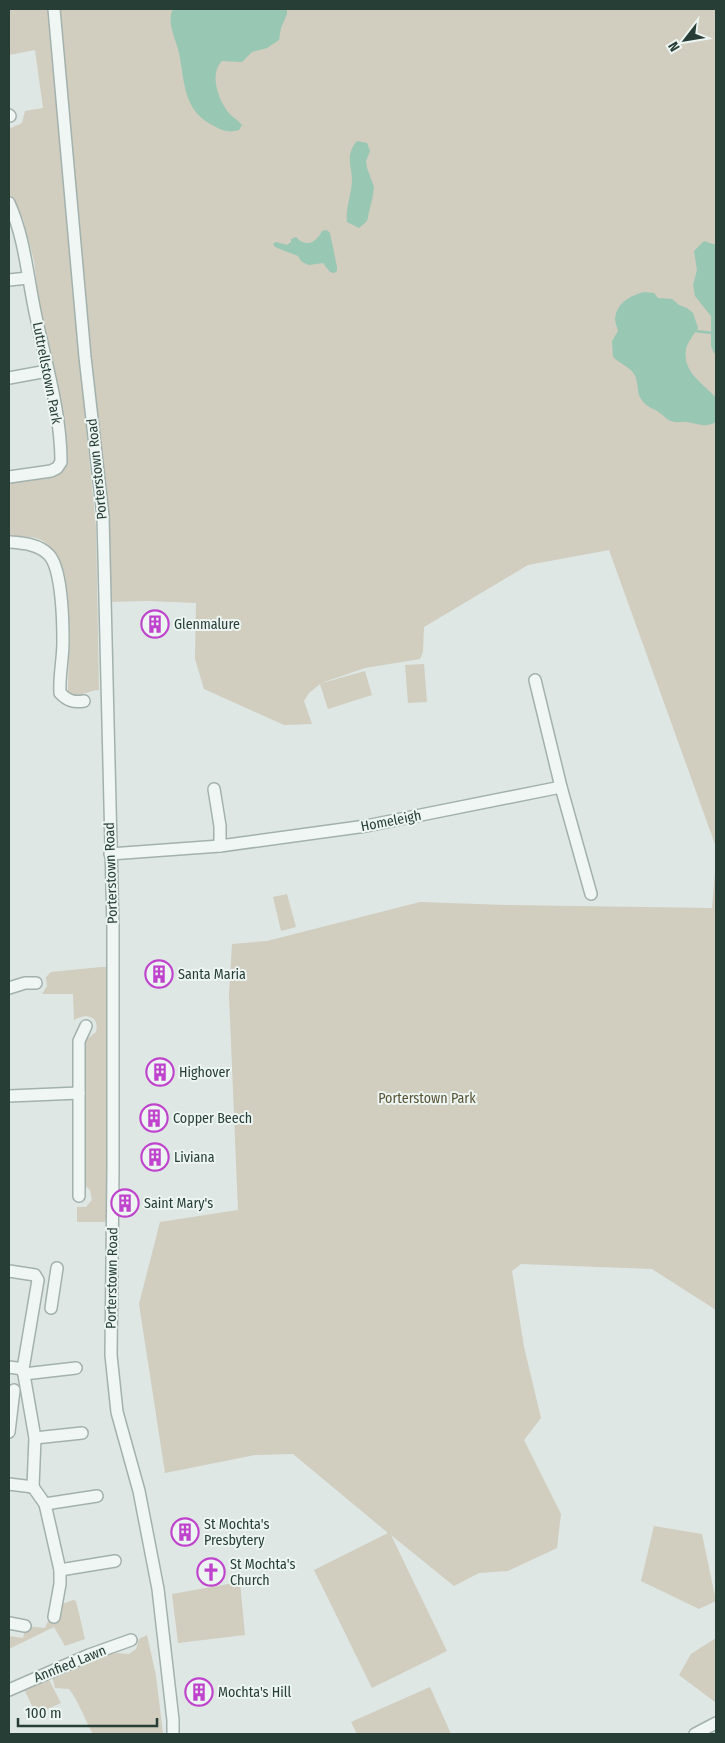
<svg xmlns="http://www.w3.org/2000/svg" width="725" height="1743" viewBox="0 0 725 1743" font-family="'Fira Sans Condensed',sans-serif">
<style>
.green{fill:#d1cdbf}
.water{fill:#98c7b3}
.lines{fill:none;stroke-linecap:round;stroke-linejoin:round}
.stream{stroke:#98c7b3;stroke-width:2.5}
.minor-casing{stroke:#a3b1ad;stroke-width:14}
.minor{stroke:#f0f6f4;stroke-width:11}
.labels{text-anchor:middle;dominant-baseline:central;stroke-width:4;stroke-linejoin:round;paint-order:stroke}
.street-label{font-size:14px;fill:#273e37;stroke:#edf5f2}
.poi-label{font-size:14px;fill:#273e37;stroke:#edf5f2;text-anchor:start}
.park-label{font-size:14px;fill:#595435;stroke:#edf5f2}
</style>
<rect width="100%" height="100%" fill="#dee7e4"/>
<g class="green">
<path d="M9 9H49L79 354 96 527 99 690C87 690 79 700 68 691 68 656 79 555 39 539 31 536 17 537 9 537V482L59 474 68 464 63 418 41 320 34 261 23 219 9 194V126L11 128 22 123 25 111 43 108 35 50 9 55Z"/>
<polygon points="56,9 716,9 716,847 609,550 528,565 424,627 423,652 420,659 365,668 324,682 322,683 365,671 372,695 328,709 320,684 309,693 304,701 312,724 284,725 204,689 195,659 196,603 149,601 104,602 103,516"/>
<polygon points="424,664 427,702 408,703 405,665"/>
<polygon points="716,860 716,1310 652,1269 521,1264 512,1271 524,1347 541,1418 524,1440 561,1514 557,1548 508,1571 479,1573 454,1586 391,1535 447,1651 372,1688 314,1570 388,1533 293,1454 255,1455 165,1473 139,1304 160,1222 238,1210 229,995 232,944 267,941 420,902 506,905 712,908"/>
<polygon points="287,894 296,927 281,931 273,897"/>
<path d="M101 967H109L107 1222H77V1207H86L92 1200 90 1190 84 1184V1044L86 1040 96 1032C100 1015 85 1013 74 1020L73 994H42L47 986 46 977 51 972Z"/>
<polygon points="654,1526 702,1534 716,1601 699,1609 641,1581"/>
<polygon points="240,1582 245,1635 178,1643 172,1594"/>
<polygon points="73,1600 76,1601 85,1639 65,1646 54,1627 9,1649 9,1636 23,1638 26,1626 45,1628 54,1607"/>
<path d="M147 1635 156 1676 163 1734H93C84 1719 80 1703 69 1689L55 1688 52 1676 86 1658 117 1653 129 1654 136 1649 139 1639Z"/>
<polygon points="716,1638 716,1701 715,1702 679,1675 691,1654"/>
<polygon points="48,1678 61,1703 36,1714 24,1689"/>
<polygon points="430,1687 451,1734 357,1734 351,1722"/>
</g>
<g class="water">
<path d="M173 9H287V14L281 28 279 40 267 48 252 52 242 62 222 61C209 74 218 99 228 112 232 117 238 120 242 125L239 130C230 133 222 131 214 126 183 111 185 83 179 53 176 39 166 22 173 9Z"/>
<path d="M357 141 367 143 370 151 366 161 367 168 374 187 373 195 367 221 359 228 347 222C345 209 352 193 352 179 352 172 349 163 350 155 351 150 353 145 357 141Z"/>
<path d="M327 230 330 233 337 267V271L334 273 330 272 323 263 309 265 302 262 298 256 275 247 273 244 276 242 287 245 291 242V239L296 237C306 248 316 243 322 231Z"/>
<polygon points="704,241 716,245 716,354 714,353 711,346 711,316 695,296 693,285 697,270 694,251"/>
<path d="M644 292 654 293 658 298 672 299 679 305 687 308 693 313 698 328C694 334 688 342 686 349 682 372 703 383 716 398V422C705 428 699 424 687 422 683 421 679 423 675 422 667 421 666 417 660 413 653 408 646 407 641 399 636 392 639 381 634 374 630 367 619 363 613 357L612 341 618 331C617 326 615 323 615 319 617 302 630 296 644 292Z"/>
</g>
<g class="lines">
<polyline class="stream" points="696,331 712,333"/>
<g class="minor-casing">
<g id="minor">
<polyline points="54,9 85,357 103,516 113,928 113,1169 111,1355 117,1412 139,1491 158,1589 173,1720 173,1734"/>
<polyline points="9,115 10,116"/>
<path d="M9 203C24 236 27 272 34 307 44 358 61 410 61 462L57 468 51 471 9 477"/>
<polyline points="9,280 28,278"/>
<polyline points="9,378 47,371"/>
<path d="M9 542C22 543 39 544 49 555 62 569 63 622 63 642 63 659 59 675 60 693 67 700 73 703 84 701"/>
<polyline points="535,680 561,787 591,894"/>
<polyline points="214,789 220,826 220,846"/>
<polyline points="110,854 220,846 366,826 561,787"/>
<polyline points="9,988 25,983 36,983"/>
<polyline points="9,1096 79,1093"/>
<polyline points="79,1196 79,1041 86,1026"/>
<polyline points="9,1271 35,1275 38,1280 23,1369 35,1438 33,1487"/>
<polyline points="51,1308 57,1268"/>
<polyline points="9,1367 23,1369"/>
<polyline points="24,1374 76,1368"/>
<polyline points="9,1432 14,1390"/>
<polyline points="35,1438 82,1433"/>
<polyline points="9,1484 33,1487"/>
<polyline points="33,1487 45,1504 60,1570 60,1584 54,1617"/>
<polyline points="45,1504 97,1496"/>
<polyline points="60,1570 115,1561"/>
<polyline points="9,1623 25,1626"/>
<polyline points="9,1690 89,1655 131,1640"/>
<polyline points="695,1734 716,1723"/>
</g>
</g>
<use href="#minor" class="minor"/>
</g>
<defs>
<g id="building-ring" transform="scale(1.4375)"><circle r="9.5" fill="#edf5f2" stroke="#bf43cc" stroke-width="1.5"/><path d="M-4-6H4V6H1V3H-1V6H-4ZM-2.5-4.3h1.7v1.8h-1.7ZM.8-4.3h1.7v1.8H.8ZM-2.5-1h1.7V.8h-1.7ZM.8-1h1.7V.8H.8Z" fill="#bf43cc"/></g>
<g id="church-ring" transform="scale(1.4375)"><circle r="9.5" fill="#edf5f2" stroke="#bf43cc" stroke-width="1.5"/><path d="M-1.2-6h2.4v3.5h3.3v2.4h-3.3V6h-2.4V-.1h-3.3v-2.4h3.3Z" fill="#bf43cc"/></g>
</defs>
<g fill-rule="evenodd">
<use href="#building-ring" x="155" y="624"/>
<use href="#building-ring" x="159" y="974"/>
<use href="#building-ring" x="160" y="1072"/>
<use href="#building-ring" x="154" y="1118"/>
<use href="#building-ring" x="155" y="1157"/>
<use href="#building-ring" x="125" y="1203"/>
<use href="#building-ring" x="185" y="1532"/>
<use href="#church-ring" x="211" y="1572"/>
<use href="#building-ring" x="199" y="1692"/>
</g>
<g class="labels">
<g class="street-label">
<text transform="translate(47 373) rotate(79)">Luttrellstown Park</text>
<text transform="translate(97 469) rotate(-96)">Porterstown Road</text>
<text transform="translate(391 821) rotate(-11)">Homeleigh</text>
<text transform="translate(111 873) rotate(-92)">Porterstown Road</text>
<text transform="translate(112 1278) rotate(-89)">Porterstown Road</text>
<text transform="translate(70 1664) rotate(-22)">Annfied Lawn</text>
</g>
<g class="poi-label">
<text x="174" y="624">Glenmalure</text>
<text x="178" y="974">Santa Maria</text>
<text x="179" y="1072">Highover</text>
<text x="173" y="1118">Copper Beech</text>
<text x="174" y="1157">Liviana</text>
<text x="144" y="1203">Saint Mary's</text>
<text x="204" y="1524">St Mochta's<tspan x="204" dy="16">Presbytery</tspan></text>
<text x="230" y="1564">St Mochta's<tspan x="230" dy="16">Church</tspan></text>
<text x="218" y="1692">Mochta's Hill</text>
</g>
<g class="park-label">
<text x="427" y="1098">Porterstown Park</text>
</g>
</g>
<rect width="725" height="1743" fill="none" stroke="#273e37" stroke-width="20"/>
<g transform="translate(685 40) rotate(239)" stroke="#edf5f2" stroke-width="4" paint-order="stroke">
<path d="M0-4L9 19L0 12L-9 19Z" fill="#273e37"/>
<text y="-8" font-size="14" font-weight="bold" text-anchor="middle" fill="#273e37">N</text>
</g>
<path d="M18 1718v8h139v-8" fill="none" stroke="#273e37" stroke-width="2.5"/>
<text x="25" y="1718" font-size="15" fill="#273e37" stroke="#edf5f2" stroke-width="4" paint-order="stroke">100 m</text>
</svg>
